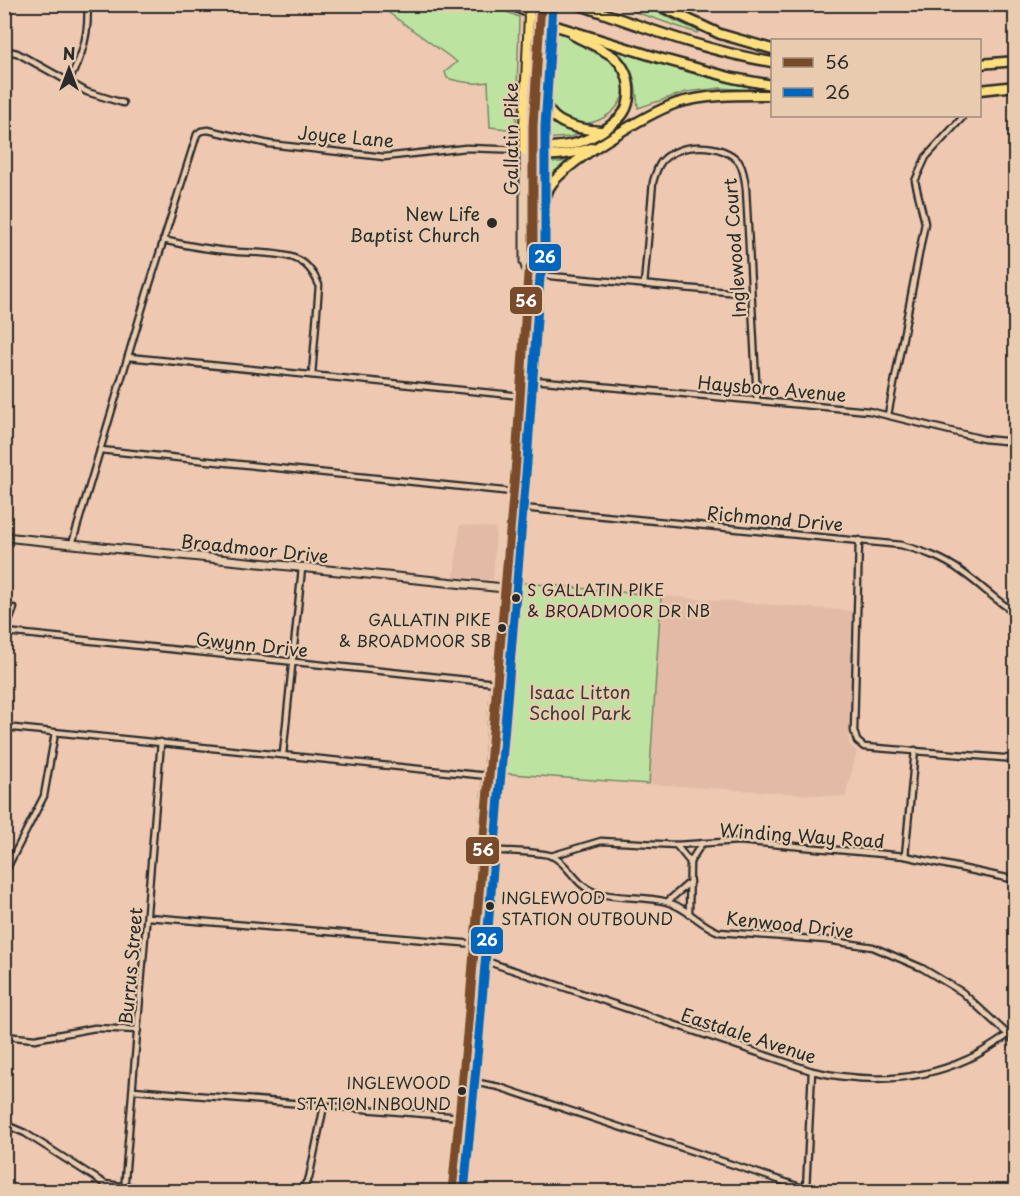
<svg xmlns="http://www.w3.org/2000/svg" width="1020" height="1196" viewBox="0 0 1020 1196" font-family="'Playpen Sans',sans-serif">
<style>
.built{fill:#e2baa6}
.green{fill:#bce4a0;stroke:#748866;stroke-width:1.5}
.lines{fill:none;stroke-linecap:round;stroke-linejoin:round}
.minor-casing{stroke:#2b2b2b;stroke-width:9}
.secondary-casing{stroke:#2b2b2b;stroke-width:11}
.primary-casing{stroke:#2b2b2b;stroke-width:12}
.motorway-casing{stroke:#2b2b2b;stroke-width:13}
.minor{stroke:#e9ccb0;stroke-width:4.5}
.secondary{stroke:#e9ccb0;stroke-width:7}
.primary{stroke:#fedf80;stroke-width:8}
.motorway{stroke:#fedf80;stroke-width:8}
.primary-bridge-casing{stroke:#2b2b2b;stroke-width:12;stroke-linecap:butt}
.primary-bridge{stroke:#fedf80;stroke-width:8}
.bus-1-casing{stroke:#e9ccb0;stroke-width:14}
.bus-2-casing{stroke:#e9ccb0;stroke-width:14}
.bus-1{stroke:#7a4b2a;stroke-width:9}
.bus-2{stroke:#0065bd;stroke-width:9}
.poi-dot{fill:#2b2b2b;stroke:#e9ccb0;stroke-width:2}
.labels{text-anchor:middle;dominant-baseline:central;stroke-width:4.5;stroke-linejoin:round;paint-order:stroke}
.bus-label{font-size:16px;fill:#2b2b2b;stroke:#e9ccb0;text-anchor:start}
.street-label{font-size:18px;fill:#2b2b2b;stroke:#e9ccb0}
.poi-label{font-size:18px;fill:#2b2b2b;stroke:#e9ccb0;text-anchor:end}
.park-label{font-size:18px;fill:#3a3e37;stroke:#e9ccb0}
.line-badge{stroke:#e9ccb0;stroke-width:2}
.badge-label{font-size:16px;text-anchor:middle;font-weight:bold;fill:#fff}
</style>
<rect width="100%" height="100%" fill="#eec8b0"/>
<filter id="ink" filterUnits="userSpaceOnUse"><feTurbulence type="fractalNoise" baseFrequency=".0167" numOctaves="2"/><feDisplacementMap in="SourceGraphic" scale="12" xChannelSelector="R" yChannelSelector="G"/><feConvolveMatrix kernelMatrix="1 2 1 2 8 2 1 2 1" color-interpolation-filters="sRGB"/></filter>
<g filter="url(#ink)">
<g class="built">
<polygon points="460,525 496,528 493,580 454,577"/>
<polygon points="661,596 852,611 849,744 857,751 845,797 649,784"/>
</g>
<g class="green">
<path d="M378 5H490L519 17 516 130 490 127 488 82C474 85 460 82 447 78L445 72 457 62Z"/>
<polygon points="615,5 642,5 698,31 697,33"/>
<path d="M550 29C571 37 603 47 617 67 647 109 571 150 550 102 542 84 548 49 550 29Z"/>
<path d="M610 47 698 75 750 87 749 90 721 88 686 92 638 108C636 82 634 62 610 47Z"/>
<polygon points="542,108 559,127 577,134 570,137 542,139"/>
<polygon points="541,162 567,162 555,171 542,189"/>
<polygon points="515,582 661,596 649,784 499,773"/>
</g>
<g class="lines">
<g class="minor-casing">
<g id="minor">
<polyline points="4,50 17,53 87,92 123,103"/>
<path d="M68 82C82 58 90 32 87 4"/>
<path d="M163 240C188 246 212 250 238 252 255 253 277 252 294 258 306 262 314 273 319 285L312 375"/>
<polyline points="528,274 750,294"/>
<path d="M644 285 653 182C655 175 657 167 662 161 679 142 723 142 739 162 744 170 745 180 746 189L757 400"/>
<polyline points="128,357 522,396"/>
<polyline points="523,379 869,411 983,439 1016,442"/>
<polyline points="888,415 925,223 915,181 926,157 962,118"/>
<polyline points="100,450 513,492"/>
<path d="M512 507 901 545C922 551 944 558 962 572 981 585 996 601 1016 613"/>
<polyline points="859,540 854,731 857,741 864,747 1016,759"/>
<polyline points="72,544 146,296 197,134 201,131 208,130 269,144 384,157 466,148 524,150"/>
<polyline points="6,632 496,683"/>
<polyline points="4,635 14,608"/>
<polyline points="4,727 488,776"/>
<polyline points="283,754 302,568"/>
<polyline points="676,845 690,862 689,914"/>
<path d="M483 850C498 851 540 851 552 856 569 864 576 886 594 892 617 900 644 895 667 902 688 908 698 924 719 932L826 940 873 947 922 968 962 992 1016 1042"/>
<polyline points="551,856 601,841 676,845 739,841 905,856 1016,880"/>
<polyline points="905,856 915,750"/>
<polyline points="690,862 702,843"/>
<polyline points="4,874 44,796 55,733"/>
<polyline points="667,902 690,882"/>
<polyline points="148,917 475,944"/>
<path d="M474 957 812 1071C864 1083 918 1082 968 1059 984 1052 1000 1040 1016 1030"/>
<polyline points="4,1036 35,1039 95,1028 138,1030"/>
<polyline points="463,1080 499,1087 815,1192"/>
<polyline points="133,1090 461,1117"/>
<polyline points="4,1124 25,1133 105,1184 174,1192"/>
<polyline points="806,1189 812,1071"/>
<polyline points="124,1192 161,742"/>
<polyline points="300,1192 309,1178 324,1106"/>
</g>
</g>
<g class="secondary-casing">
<g id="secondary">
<polyline points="528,274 524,262 524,150 530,149"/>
<polyline points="4,537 504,588"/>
<path d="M452 1192C468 1052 476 912 488 772 502 606 520 440 528 274L533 261V153L536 67"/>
</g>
</g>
<g class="primary-casing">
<polyline id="primary" points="529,15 524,126 524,150 533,153"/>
</g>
<g class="motorway-casing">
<g id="motorway">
<polyline points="510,4 556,26 659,58 733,78 772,85"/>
<path d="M577 4C641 26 705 51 772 62"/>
<polyline points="656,4 720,34 772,49"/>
<path d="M537 50C544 103 538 126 600 131"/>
<polyline points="980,64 1016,61"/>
<polyline points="980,90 1016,86"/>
<path d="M533 149C550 146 567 148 583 141 593 137 607 129 615 122 636 106 632 73 614 57 602 48 586 42 573 35"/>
<path d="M533 153C553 158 571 154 591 148"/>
<path d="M533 258C544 236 538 210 549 188 563 163 649 113 677 103 708 94 741 95 772 95"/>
</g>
</g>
<use href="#minor" class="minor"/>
<use href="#secondary" class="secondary"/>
<use href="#primary" class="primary"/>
<use href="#motorway" class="motorway"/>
<g class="primary-bridge-casing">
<g id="primary-bridge">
<polyline points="529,15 530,4"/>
<polyline points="537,50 541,4"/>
</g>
</g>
<use href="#primary-bridge" class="primary-bridge"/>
<g class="bus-1-casing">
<polyline id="bus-1" points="452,1192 467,1034 516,461 528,274 533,261 533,126 541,4"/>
</g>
<g class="bus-2-casing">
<polyline id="bus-2" points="464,1192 479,1036 527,462 540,277 545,262 545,126 553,5"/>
</g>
<use href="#bus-1" class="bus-1"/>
<use href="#bus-2" class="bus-2"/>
</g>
</g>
<g class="poi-dot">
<circle cx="492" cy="223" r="6"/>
<circle cx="516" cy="598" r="5"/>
<circle cx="502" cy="628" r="5"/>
<circle cx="490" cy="906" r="5"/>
<circle cx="462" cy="1091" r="5"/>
</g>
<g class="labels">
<g class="bus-label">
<text x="527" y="589">S GALLATIN PIKE<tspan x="527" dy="21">&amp; BROADMOOR DR NB</tspan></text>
<text x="491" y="619" text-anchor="end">GALLATIN PIKE<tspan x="491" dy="21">&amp; BROADMOOR SB</tspan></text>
<text x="501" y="897">INGLEWOOD<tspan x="501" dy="21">STATION OUTBOUND</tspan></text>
<text x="451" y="1082" text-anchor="end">INGLEWOOD<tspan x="451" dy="21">STATION INBOUND</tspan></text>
</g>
<g class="street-label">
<text transform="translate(346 136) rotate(5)">Joyce Lane</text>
<text transform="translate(510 139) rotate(-90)">Gallatin Pike</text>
<text transform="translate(734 248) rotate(-94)">Inglewood Court</text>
<text transform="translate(772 388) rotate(5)">Haysboro Avenue</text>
<text transform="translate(775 518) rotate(5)">Richmond Drive</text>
<text transform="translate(255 548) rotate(6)">Broadmoor Drive</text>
<text transform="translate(252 644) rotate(6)">Gwynn Drive</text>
<text transform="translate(802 835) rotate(4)">Winding Way Road</text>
<text transform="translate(790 924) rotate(6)">Kenwood Drive</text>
<text transform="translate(130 966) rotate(-85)">Burrus Street</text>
<text transform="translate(749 1035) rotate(18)">Eastdale Avenue</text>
</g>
<g class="poi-label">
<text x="480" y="213">New Life<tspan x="480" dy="21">Baptist Church</tspan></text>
</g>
<g class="park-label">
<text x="580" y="691">Isaac Litton<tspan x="580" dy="21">School Park</tspan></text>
</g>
</g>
<g class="line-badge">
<rect x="528" y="243" width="34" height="29" rx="6" fill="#0065bd"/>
<rect x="509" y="286" width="34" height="29" rx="6" fill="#7a4b2a"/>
<rect x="465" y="836" width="35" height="29" rx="6" fill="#7a4b2a"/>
<rect x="470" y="926" width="34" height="29" rx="6" fill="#0065bd"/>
</g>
<g class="badge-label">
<text x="545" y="263">26</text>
<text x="526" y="307">56</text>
<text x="483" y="856">56</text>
<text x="487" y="946">26</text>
</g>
<rect width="1020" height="1196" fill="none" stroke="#e9ccb0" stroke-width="24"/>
<rect x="12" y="12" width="996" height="1172" fill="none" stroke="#2b2b2b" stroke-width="2" filter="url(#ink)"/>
<rect x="771" y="39" width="210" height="78" fill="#e9ccb0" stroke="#9d8c7b" stroke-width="1.5"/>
<rect x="783" y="58" width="30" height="9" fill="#7a4b2a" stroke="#9d8c7b" stroke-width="1.5"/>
<text x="825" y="69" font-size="18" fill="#2b2b2b">56</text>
<rect x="783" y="88" width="30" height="9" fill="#0065bd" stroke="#9d8c7b" stroke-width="1.5"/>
<text x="825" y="99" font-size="18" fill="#2b2b2b">26</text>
<g transform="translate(69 69)" stroke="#e9ccb0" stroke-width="4.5" paint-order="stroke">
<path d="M0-4.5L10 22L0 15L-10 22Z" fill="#2b2b2b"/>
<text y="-9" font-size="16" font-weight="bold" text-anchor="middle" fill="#2b2b2b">N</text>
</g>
</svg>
